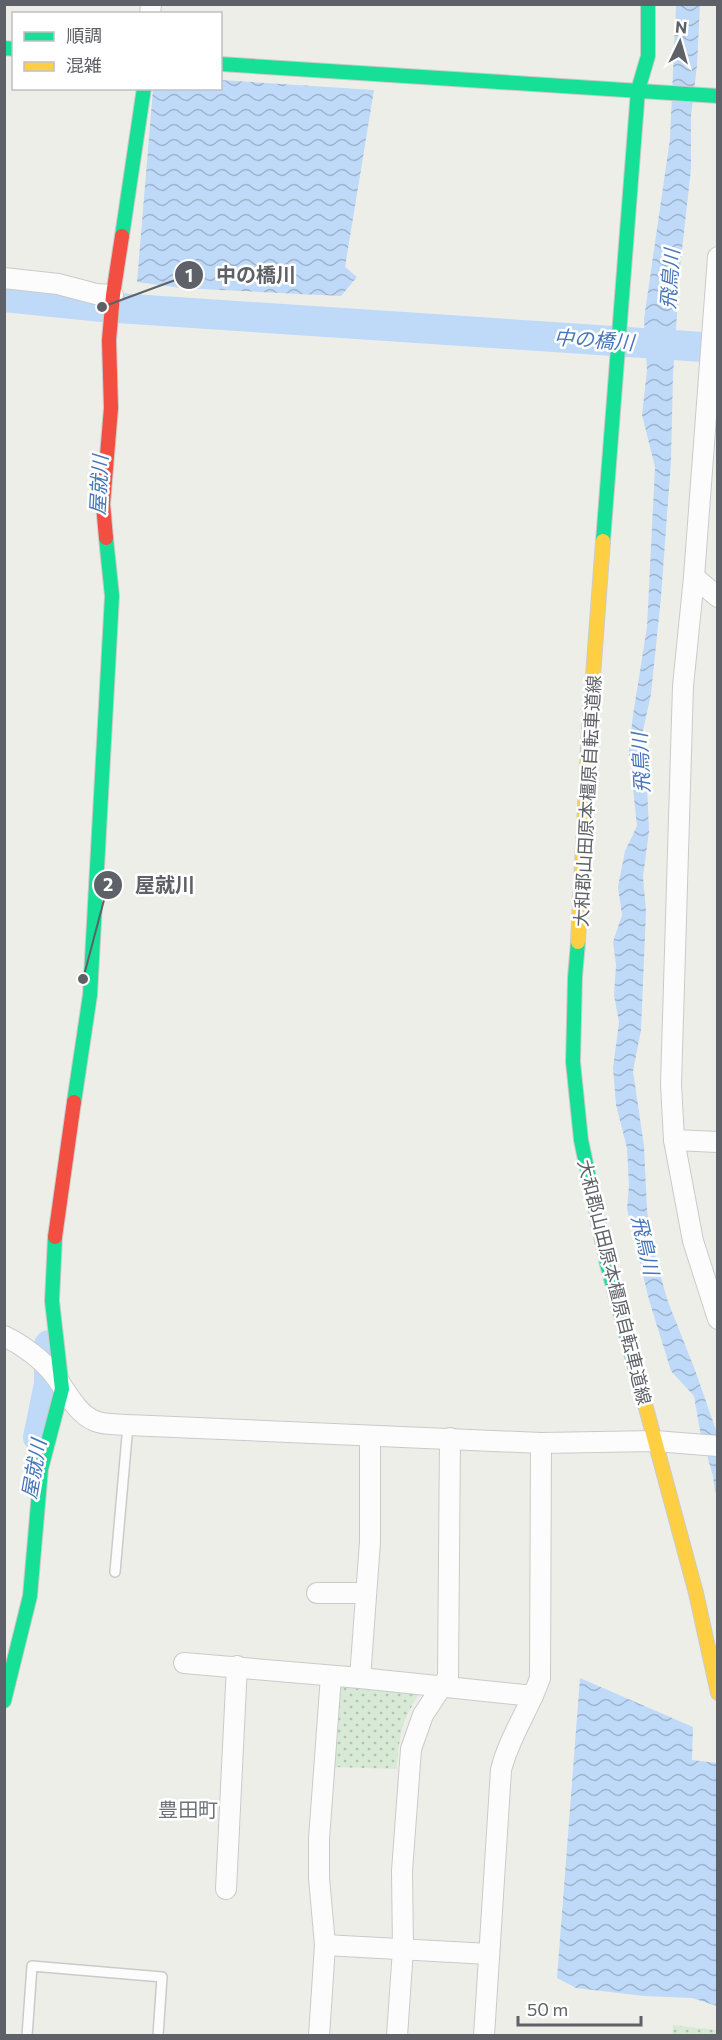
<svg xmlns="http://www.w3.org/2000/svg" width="722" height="2040" viewBox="0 0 722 2040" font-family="Commissioner,'Noto Sans JP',sans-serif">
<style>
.park{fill:url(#park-dots)}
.water{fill:url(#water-waves)}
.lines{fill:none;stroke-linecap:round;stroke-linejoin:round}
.river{stroke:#bedaf8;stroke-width:30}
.lane-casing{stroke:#cacaca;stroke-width:12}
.street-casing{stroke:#cacaca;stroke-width:22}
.fast-casing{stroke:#cbcbcb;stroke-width:16}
.slow-casing{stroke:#cbcbcb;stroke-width:16}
.jam-casing{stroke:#cbcbcb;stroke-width:16}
.lane{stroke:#fcfcfc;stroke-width:9}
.street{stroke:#fcfcfc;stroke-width:20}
.fast{stroke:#16e098;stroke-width:14}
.slow{stroke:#ffcf43;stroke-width:14}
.jam{stroke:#f24e42;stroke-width:14}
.labels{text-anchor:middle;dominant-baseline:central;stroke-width:5;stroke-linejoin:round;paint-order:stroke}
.street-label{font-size:18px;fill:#5e6167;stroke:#fff}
.water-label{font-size:20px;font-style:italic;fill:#4775ba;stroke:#fff}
.neighbourhood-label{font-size:20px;fill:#6f7379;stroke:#fff}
.leader{fill:none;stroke:#5e6167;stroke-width:2}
.callout-dot{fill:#5e6167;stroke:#fff;stroke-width:2}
.mark-label{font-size:18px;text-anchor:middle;font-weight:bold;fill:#fff}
.callout-label{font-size:20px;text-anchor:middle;font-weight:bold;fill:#5e6167;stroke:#fff;stroke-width:5;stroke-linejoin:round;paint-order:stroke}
</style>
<defs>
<pattern id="park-dots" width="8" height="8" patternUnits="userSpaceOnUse" patternTransform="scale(1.5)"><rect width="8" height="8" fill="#d7ead6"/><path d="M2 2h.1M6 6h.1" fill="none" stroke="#b2c1b1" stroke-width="1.8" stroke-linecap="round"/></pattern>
<pattern id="water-waves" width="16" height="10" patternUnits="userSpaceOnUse" patternTransform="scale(1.5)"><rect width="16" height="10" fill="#bedaf8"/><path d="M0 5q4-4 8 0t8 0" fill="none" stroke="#9eb4cd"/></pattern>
</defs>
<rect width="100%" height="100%" fill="#eeeee9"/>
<g class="park">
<path d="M337 1681 422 1689C402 1720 399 1733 397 1769L332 1767Z"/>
<polygon points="673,2025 717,2030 717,2035 672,2035"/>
</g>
<g class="water">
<polygon points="676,5 700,5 697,65 691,116 691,169 680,268 673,375 671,461 661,597 651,694 642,735 642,755 647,786 649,831 643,877 646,911 641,1030 633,1071 644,1146 647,1210 652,1244 667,1299 695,1370 717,1433 718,1490 715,1493 713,1476 700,1431 694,1396 671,1371 649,1300 627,1209 629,1186 627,1148 616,1105 613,1068 619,1022 614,995 616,965 613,942 622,915 618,887 625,851 637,826 629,751 633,715 647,627 655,467 642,415 647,370 644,319 670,139"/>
<polygon points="221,80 374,90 345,267 357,277 341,296 181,288 137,282 153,89 220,88"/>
<polygon points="580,1678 693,1727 692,1760 717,1763 717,2006 692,1998 644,1996 576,1988 557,1978"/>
</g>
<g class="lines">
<g class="river">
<polyline points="4,297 102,307 718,348"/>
<polyline points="38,1437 49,1384 49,1345"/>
</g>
<g class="lane-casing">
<g id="lane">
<polyline points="115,1572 128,1425"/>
<polyline points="27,2036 32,1966 162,1977 158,2036"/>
</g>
</g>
<g class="street-casing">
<g id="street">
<polyline points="150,14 151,4"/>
<polyline points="718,257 694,577 683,686 671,1084 674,1140 693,1241 718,1319"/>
<polyline points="4,278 58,284 96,294 113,295"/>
<polyline points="694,577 718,597"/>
<polyline points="674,1140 718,1142"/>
<path d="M4 1336C23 1345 43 1360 55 1376 67 1392 76 1413 95 1421 104 1425 118 1424 128 1425L541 1443 655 1441 718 1446"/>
<polyline points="317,1593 366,1593"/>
<polyline points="184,1663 360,1678 533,1696"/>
<polyline points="360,1678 370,1542 370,1436"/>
<polyline points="226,1889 237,1666"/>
<polyline points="325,1945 489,1954"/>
<polyline points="319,2036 325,1945 319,1878 319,1839 331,1676"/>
<polyline points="397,2036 403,1949 402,1871 411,1749 423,1715 448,1677 450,1438"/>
<path d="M484 2036 501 1770C509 1737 529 1710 540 1678L541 1443"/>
</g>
</g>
<g class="fast-casing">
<g id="fast">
<polyline points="4,48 14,49"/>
<polyline points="220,64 718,96"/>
<polyline points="122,236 144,88"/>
<polyline points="603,541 638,90 648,56 648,4"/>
<polyline points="578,942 575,977 573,1062 581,1140 607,1264 645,1404"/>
<polyline points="74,1102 90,995 112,596 106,538"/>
<polyline points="4,1701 30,1596 41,1469 62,1389 52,1301 55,1237"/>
</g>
</g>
<g class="slow-casing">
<g id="slow">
<polyline points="578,942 589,730 603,541"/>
<polyline points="645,1404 696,1593 718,1693"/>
</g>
</g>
<g class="jam-casing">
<g id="jam">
<polyline points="106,538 103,504 111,408 109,340 113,295 122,236"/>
<polyline points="55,1237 74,1102"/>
</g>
</g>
<use href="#lane" class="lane"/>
<use href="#street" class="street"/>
<use href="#fast" class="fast"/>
<use href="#slow" class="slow"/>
<use href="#jam" class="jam"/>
</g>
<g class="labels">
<g class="street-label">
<text transform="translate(587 801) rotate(-87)">大和郡山田原本橿原自転車道線</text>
<text transform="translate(615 1282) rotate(76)">大和郡山田原本橿原自転車道線</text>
</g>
<g class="water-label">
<text transform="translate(669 279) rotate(-86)">飛鳥川</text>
<text transform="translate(594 339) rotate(4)">中の橋川</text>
<text transform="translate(98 485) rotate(-87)">屋就川</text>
<text transform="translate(640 763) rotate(-93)">飛鳥川</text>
<text transform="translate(646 1245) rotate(77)">飛鳥川</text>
<text transform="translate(33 1469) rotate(-80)">屋就川</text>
</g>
<g class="neighbourhood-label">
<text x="188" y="1809">豊田町</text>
</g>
</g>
<path class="leader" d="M102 307L189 275M83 979L108 885"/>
<g class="callout-dot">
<circle cx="102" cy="307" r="6"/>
<circle cx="83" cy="979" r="6"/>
<circle cx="189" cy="275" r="15"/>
<circle cx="108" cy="885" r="15"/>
</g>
<g class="mark-label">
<text x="189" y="282">1</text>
<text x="108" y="891">2</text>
</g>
<g class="callout-label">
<text x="256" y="282">中の橋川</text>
<text x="165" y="892">屋就川</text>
</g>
<rect width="722" height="2040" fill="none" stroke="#5e6167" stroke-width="12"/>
<rect x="12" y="12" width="210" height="78" fill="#ffffff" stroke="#bfc0c2" stroke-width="1.5"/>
<rect x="24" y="32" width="30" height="9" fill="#16e098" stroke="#bfc0c2" stroke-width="1.5"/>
<text x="66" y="42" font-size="18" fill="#5e6167">順調</text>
<rect x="24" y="62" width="30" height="9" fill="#ffcf43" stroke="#bfc0c2" stroke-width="1.5"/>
<text x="66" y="72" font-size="18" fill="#5e6167">混雑</text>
<g transform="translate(680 42) rotate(5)" stroke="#ffffff" stroke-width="4.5" paint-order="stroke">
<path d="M0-4.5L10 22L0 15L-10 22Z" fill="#5e6167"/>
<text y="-9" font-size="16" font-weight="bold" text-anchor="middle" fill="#5e6167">N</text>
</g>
<path d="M518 2016v9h123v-9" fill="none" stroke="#5e6167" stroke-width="3"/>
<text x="527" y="2016" font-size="18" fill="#5e6167" stroke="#ffffff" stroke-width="4.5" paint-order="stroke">50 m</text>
</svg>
